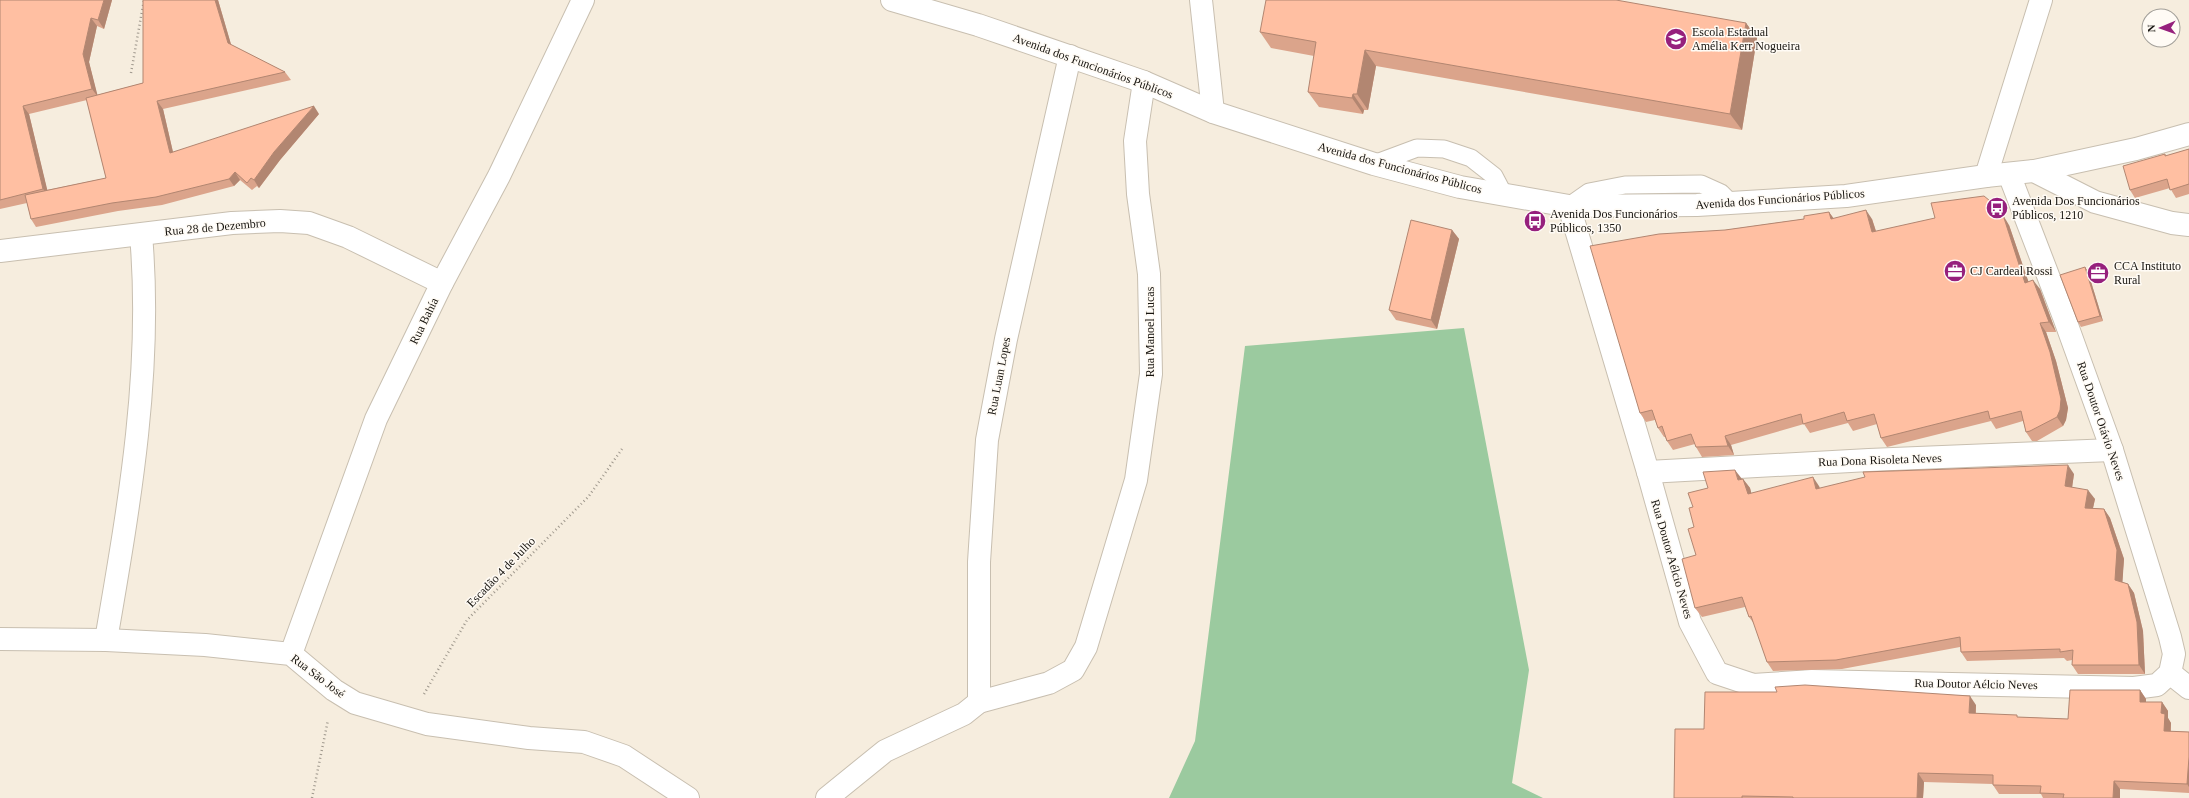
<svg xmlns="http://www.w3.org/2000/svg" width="2189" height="798" viewBox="0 0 2189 798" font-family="Georgia,serif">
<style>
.green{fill:#9bca9f}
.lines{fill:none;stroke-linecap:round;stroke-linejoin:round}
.service-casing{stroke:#c8bfb0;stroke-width:19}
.minor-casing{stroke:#c8bfb0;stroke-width:24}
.tertiary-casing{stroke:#c8bfb0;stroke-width:24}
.path{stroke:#9f988d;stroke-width:2.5;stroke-dasharray:1 3;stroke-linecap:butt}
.service{stroke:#fff;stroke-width:17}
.minor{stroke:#fff;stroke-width:22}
.tertiary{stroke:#fff;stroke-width:22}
.wall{fill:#dba48b;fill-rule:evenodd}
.shaded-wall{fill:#b28671}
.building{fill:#ffbfa2;stroke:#b28671}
.labels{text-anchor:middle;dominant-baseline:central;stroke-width:3;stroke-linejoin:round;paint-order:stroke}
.poi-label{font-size:12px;fill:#17140f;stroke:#fffbf5;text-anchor:start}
.street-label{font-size:12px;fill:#17140f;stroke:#fffbf5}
</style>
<rect width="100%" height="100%" fill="#f6edde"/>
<polygon class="green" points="1464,328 1529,670 1512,783 1543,798 1169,798 1195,741 1245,346"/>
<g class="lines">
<g class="service-casing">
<g id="service">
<polyline points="1374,164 1417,148 1444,149 1471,158 1494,176 1504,195"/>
<polyline points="1569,206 1589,192 1625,185 1701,184 1721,193 1731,203"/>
</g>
</g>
<g class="minor-casing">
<g id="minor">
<polyline points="1201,0 1213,112"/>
<polyline points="2034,171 2095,202 2172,223 2189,225"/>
<polyline points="2009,174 2064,317 2112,450 2170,637 2174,654 2170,673"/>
<polyline points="1986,176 2041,0"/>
<polyline points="1569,206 1648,472 1690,622 1717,673 1753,685 1812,681 2134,688 2157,685 2170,673"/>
<polyline points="0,251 232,223 280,221 309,223 348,237 442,283"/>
<polyline points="1648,472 1869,460 2112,450"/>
<polyline points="0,639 106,640 205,645 291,654 334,690 355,703 427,724 529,738 584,742 624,756 688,798"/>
<path d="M106 640C129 506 153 371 141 235"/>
<polyline points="291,654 376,419 442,283 499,176 583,0"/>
<polyline points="2170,673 2189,688"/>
<polyline points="979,702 979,562 987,440 1006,339 1070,56"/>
<polyline points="827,798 885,751 964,714 979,702 1049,683 1073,670 1086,647 1136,480 1151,374 1149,274 1138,194 1135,141 1144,82"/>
</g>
</g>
<g class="tertiary-casing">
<polyline id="tertiary" points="892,0 978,25 1144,82 1213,112 1374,164 1460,187 1569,206 1697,205 1846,196 1986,176 2034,171 2136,149 2189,134"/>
</g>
<g class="path">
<polyline points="131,73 144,0"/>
<polyline points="424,694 467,620 589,496 622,449"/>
<polyline points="312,798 328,720"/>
</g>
<use href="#service" class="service"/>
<use href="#minor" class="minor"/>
<use href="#tertiary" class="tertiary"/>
</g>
<g class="wall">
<path d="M0 0H112L104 29 97 26 89 62 97 95 143 83V0H218L231 45 285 72 291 80 163 109 173 152 319 114 280 160 259 188 257 186 252 190 240 180 234 186 162 205 118 211 36 227 31 219 27 203 0 209ZM87 100 106 178 47 190 29 114Z"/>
<polygon points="1746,23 1757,38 1742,130 1376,66 1368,110 1364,110 1363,114 1319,107 1308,92 1314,56 1271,48 1260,32"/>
<polygon points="2189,149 2189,194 2176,198 2170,188 2135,198 2130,190 2165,154 2166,156"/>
<polygon points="1829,212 1834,219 1872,219 1876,231 2009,225 2028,281 2040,289 2056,332 2046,332 2056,361 2068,408 2066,420 2063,426 2037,441 2032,441 2026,432 2023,421 1996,429 1991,421 1887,447 1881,438 1877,424 1853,431 1848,423 1810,433 1804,424 1731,445 1734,455 1702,457 1696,447 1695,444 1673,450 1667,441 1665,437 1664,437 1658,428 1655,420 1646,422 1640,413 1725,230 1804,219"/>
<polygon points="1452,230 1459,239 1437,329 1396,320 1389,310"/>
<polygon points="2085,267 2088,272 2103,321 2081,327 2078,322"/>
<polygon points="2074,474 2072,487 2095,499 2093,508 2104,509 2110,518 2124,559 2122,582 2128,584 2134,593 2143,631 2145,674 2078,674 2072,665 2072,660 2067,661 2064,658 1967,661 1961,652 1960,647 1842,669 1773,671 1767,662 1755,625 1749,617 1745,607 1702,617 1695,608 1696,555 1693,507 1708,488 1743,479 1750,488 1751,493 1819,486 1820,489"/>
<polygon points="2140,690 2146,699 2146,702 2162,702 2168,711 2168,718 2171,723 2171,731 2189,732 2189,793 2120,789 2120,798 2043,798 2041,794 1999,794 1993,785 1993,784 1924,782 1923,798 1674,798 1704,729 1976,705 1976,713 2019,717 2068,719"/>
</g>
<g class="shaded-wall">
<polygon points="104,0 112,0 104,29 98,20"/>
<polygon points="215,0 218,0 233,51 228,43"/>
<polygon points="91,18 97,26 89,62 98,97 92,89 83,54"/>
<polygon points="1746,23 1757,38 1742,130 1730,114"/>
<polygon points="1365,50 1376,66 1368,110 1357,94"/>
<polygon points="1353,94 1364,110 1363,114 1352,98"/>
<polygon points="157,101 163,109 175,161 170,153"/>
<polygon points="23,106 29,114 49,197 43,189"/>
<polygon points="314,106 319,114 280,160 259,188 254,180 274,152"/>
<polygon points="235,172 240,180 234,186 229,179"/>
<polygon points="1866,210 1872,219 1879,241 1872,232"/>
<polygon points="1829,212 1836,222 1831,219"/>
<polygon points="2003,215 2009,225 2032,292 2025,283"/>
<polygon points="1452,230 1459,239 1437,329 1431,320"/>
<polygon points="2085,267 2088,272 2103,321 2100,316"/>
<polygon points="2033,280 2040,289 2056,332 2049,322"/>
<polygon points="2040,323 2046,332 2056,361 2068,408 2066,420 2063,426 2057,417"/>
<polygon points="1725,436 1731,445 1734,455 1728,446"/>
<polygon points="2068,465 2074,474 2071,495 2065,486"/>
<polygon points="1735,470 1742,479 1738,480"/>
<polygon points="1813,477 1819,486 1823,499 1816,489"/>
<polygon points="1743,479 1750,488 1754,503 1748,494"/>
<polygon points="2088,490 2095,499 2091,517 2085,508"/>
<polygon points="2104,509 2110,518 2124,559 2122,589 2115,580"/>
<polygon points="2128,584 2134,593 2143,631 2145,674 2139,665"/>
<polygon points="2140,690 2146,699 2146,710 2140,702"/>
<polygon points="1970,696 1976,705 1975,722 1969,713"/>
<polygon points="2162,702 2168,711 2168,718 2171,723 2170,739 2164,731 2161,713"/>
<polygon points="2189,757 2189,787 2187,784"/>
<polygon points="1918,773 1924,782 1923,798 1917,798"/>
<polygon points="2114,781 2120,789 2120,798 2113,798"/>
</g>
<g class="building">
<polygon points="0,0 104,0 98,20 91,18 83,54 92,89 23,106 43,189 0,200"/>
<polygon points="143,0 215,0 228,43 285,72 157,101 170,153 314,106 274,152 254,180 251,178 247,183 235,172 229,179 156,197 112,203 31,219 25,195 106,178 86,98 143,83"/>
<polygon points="1266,0 1616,0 1746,23 1730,114 1365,50 1357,94 1353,94 1352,98 1308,92 1316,42 1260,32"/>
<polygon points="2189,149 2189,184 2170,190 2167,179 2130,190 2123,166 2165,154 2165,156"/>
<polygon points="1984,196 1995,205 2003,215 2025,283 2033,280 2049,322 2040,323 2050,352 2061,399 2060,410 2057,417 2030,431 2026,432 2021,411 1990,419 1988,411 1881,438 1874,414 1847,421 1844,412 1803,424 1801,414 1725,436 1728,446 1696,447 1691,434 1667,441 1662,426 1658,428 1652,410 1640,413 1590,246 1659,234 1725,230 1804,219 1804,216 1829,212 1831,219 1866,210 1872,232 1935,218 1931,203"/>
<polygon points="1411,220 1452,230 1431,320 1389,310"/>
<polygon points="2085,267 2100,316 2078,322 2060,275"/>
<polygon points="2068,465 2065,486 2088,490 2085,508 2104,509 2117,550 2115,580 2128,584 2137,622 2139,665 2072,665 2073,650 2060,652 2060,649 1961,652 1960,637 1836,660 1767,662 1751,616 1749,617 1742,597 1695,608 1682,559 1696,555 1688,529 1694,527 1689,508 1693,507 1688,493 1708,488 1703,472 1735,470 1738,480 1743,479 1748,494 1813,477 1816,489 1865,477 1863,472"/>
<polygon points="1805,685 1970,696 1969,713 2017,715 2017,717 2068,719 2070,690 2140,690 2140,702 2162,702 2161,713 2165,714 2164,731 2189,732 2189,757 2187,784 2114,781 2113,798 2063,798 2064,794 2040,793 2041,786 1993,785 1993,775 1918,773 1917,798 1793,798 1793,797 1742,796 1742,798 1674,798 1675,729 1704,729 1705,692 1777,692 1775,687"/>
</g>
<defs>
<g id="school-disc" transform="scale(1.15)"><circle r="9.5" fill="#96207d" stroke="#fffbf5"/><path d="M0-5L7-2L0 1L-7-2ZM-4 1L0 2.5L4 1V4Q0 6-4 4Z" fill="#fff"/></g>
<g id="bus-disc" transform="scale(1.15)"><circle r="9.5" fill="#96207d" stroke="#fffbf5"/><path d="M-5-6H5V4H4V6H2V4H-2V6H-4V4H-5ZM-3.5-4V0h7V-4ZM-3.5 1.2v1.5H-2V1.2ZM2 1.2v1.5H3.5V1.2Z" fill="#fff"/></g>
<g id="office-disc" transform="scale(1.15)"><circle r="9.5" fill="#96207d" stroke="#fffbf5"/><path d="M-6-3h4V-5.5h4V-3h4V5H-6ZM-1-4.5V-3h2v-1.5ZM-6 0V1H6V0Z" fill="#fff"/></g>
</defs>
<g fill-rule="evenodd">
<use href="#school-disc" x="1676" y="39"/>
<use href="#bus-disc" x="1997" y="208"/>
<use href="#bus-disc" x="1535" y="221"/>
<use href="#office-disc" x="1955" y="271"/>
<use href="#office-disc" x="2098" y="273"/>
</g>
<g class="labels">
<g class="poi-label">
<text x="1692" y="32">Escola Estadual<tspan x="1692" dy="14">Amélia Kerr Nogueira</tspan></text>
<text x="2012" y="201">Avenida Dos Funcionários<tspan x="2012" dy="14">Públicos, 1210</tspan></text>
<text x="1550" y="214">Avenida Dos Funcionários<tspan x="1550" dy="14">Públicos, 1350</tspan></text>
<text x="2114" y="266">CCA Instituto<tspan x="2114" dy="14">Rural</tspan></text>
<text x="1970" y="271">CJ Cardeal Rossi</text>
</g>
<g class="street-label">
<text transform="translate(1093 66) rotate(20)">Avenida dos Funcionários Públicos</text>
<text transform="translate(1400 168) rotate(15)">Avenida dos Funcionários Públicos</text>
<text transform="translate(1780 199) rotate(-4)">Avenida dos Funcionários Públicos</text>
<text transform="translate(215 227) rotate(-5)">Rua 28 de Dezembro</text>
<text transform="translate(424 321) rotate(-64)">Rua Bahía</text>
<text transform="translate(1150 332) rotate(-90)">Rua Manoel Lucas</text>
<text transform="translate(999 376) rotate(-79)">Rua Luan Lopes</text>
<text transform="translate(2101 421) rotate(71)">Rua Doutor Otávio Neves</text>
<text transform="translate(1880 460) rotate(-2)">Rua Dona Risoleta Neves</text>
<text transform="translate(1672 559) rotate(74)">Rua Doutor Aélcio Neves</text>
<text transform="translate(501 572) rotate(-46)">Escadão 4 de Julho</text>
<text transform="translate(318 676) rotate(37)">Rua São José</text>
<text transform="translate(1976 684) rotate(1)">Rua Doutor Aélcio Neves</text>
</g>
</g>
<g transform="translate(2161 28) rotate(268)"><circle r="19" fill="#fffbf5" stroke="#a29f99"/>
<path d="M0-3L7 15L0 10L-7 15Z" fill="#96207d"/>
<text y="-6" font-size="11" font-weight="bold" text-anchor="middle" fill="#17140f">N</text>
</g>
</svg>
